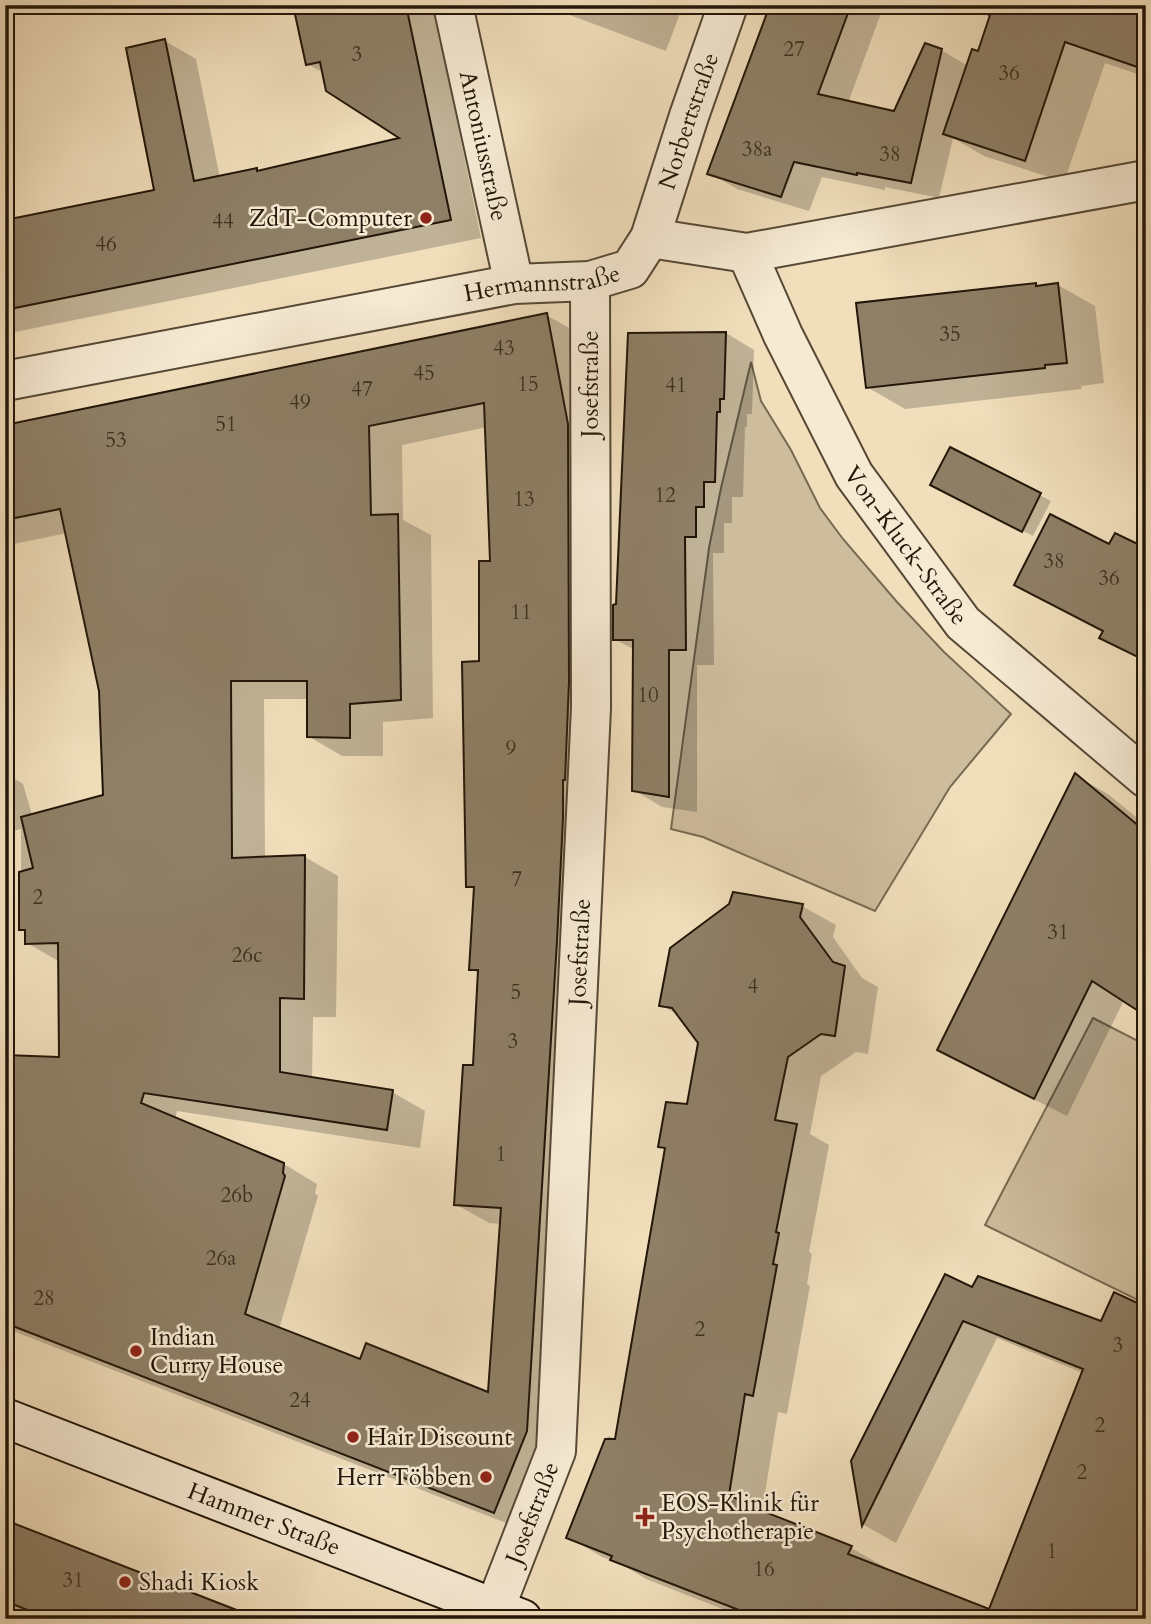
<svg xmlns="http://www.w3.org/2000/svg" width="1151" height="1624" viewBox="0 0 1151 1624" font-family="Cardo,serif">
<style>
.green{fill:#cebd9d;stroke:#786a52;stroke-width:2}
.shadow{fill:#0003;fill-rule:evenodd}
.building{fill:#8e7f66;stroke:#231608;stroke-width:2;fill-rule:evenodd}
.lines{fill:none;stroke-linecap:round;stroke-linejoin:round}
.minor-casing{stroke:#564835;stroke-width:42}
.secondary-casing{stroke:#231608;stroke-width:42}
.minor{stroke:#f6ead3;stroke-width:38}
.secondary{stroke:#f6ead3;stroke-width:38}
.poi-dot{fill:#8f2418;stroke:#f6ead3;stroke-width:2.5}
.labels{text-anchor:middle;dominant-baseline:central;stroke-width:5;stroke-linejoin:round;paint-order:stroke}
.number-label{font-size:21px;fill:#3e3020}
.street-label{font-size:24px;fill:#231608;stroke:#f6ead3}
.poi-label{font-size:24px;fill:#231608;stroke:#f6ead3;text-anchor:start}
</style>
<rect width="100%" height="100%" fill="#f1dfbc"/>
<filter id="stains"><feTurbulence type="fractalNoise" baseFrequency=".00286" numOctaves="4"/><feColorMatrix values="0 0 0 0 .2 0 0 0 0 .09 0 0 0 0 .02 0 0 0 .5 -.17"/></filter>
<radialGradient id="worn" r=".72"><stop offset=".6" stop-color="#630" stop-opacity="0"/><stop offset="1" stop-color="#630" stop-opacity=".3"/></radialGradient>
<g class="green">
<polygon points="751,362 761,401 791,450 820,508 843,539 897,602 944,652 1011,714 950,787 875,911 703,837 671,829 709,548 721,488"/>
<polygon points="1093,1018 1146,1045 1146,1304 985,1225"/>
</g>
<g class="shadow">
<polygon points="5,5 31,5 5,12"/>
<polygon points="295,5 433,5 481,238 5,334 5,222 156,191 165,41 196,59 220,178 257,170 260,172 404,139 324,73 307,64"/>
<polygon points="543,5 683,5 666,51"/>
<polygon points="772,5 884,5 848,103 895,113 941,50 968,66 979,54 1146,5 1146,77 1105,63 1064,182 984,156 953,138 939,198 885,187 885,190 822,177 809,211 737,189 710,173"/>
<polygon points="1035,284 1040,287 1058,285 1095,306 1104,383 1081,386 1082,389 905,409 867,387"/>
<path d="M546 315 580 334 560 1450 527 1531 5 1328V1062L61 1059 60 962 27 943V932L21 929V829L5 833V773L23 784 32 815 105 796 101 691 67 533 9 545 12 559 5 560V427ZM487 427 492 562 480 662 468 886 476 890 471 969 480 974 474 1067 455 1204 489 1223 501 1224 489 1394 361 1361 279 1329 318 1196 315 1193 317 1184 284 1164 175 1119 177 1111 420 1148 425 1111 392 1092 312 1079 313 1017H336L338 876 305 857 265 859 264 699H308V736L342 756H383V722L433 718 431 535 403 520 402 445Z"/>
<polygon points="726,333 754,350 752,414 747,414 747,427 745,427 743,497 732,497 732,523 724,523 724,553 713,553 714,665 697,665 697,812 662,807 634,790 635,650 614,639 618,606"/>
<polygon points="951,449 1051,501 1033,536 943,491"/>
<polygon points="1109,546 1146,550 1146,662 1102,637 1104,632 1016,585"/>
<polygon points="1076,776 1108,794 1146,825 1146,1014 1124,1000 1067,1116 972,1068 940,1050"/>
<polygon points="802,906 836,925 833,937 862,978 878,987 868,1054 856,1052 821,1076 810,1134 829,1145 809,1252 812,1254 807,1284 810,1286 787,1414 778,1412 762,1512 851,1548 885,1567 883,1570 990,1611 1083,1373 997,1338 896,1543 864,1525 852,1461 973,1289 1102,1324 1146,1619 748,1619 646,1579 621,1564 602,1557 569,1537 608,1436 616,1439 667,1150 660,1146 689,1106 700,1043 680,1016 661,1005"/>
<polygon points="5,1522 253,1619 34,1619 5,1607"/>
</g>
<g class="building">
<polygon points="293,5 406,5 451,220 5,310 5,220 154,190 126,48 165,39 194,181 257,168 257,171 399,138 326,91 320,62 306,65"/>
<polygon points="770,5 851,5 818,94 894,111 925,43 942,49 911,183 857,173 857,175 794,162 781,197 707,174"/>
<polygon points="979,5 1146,5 1146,70 1065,42 1025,161 943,134 972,49 978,51 990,15 978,11"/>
<polygon points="1036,283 1036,286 1058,283 1067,363 1045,365 1045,368 866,388 856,303"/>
<path d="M547 313 568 424 569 682 565 780H563V818L557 941 527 1431 494 1513 5 1323V1055L59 1057 58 943 25 944V930H19V872L33 868 21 817 103 795 99 691 60 509 5 520V425ZM484 403 490 561H479V661L462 662 466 887H474L469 970H478L473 1065H463L454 1205 501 1208 488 1392 366 1343 360 1359 245 1314 285 1176 283 1173 284 1163 141 1103 144 1093 387 1130 393 1090 280 1072V998L304 999 305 855 232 858 231 681H307V737L350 738V704L401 700 398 514 371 515 369 426Z"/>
<polygon points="726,332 724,399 720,399 720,412 717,412 715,482 704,482 704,507 696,507 696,537 685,537 686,650 669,650 669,797 632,791 633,640 613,640 613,605 616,604 628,333"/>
<polygon points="950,447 1041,493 1022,532 930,485"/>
<polygon points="1050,514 1109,544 1115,533 1146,548 1146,661 1099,638 1103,631 1014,585"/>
<polygon points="1075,773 1146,832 1146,1016 1092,981 1034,1099 937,1050"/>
<polygon points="733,892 803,904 800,917 833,962 845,966 835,1036 821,1034 788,1057 775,1120 797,1124 776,1232 779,1233 773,1264 777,1265 753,1396 745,1394 729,1495 755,1508 852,1546 848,1554 989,1609 1083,1369 963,1321 862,1526 851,1461 945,1274 972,1287 978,1276 1101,1321 1114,1292 1146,1307 1146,1619 762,1619 610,1560 612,1556 566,1538 605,1439 615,1439 665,1148 658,1147 666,1102 687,1104 698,1043 672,1008 659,1006 670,948 729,904"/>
<polygon points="5,1520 252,1616 252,1619 50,1619 5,1601"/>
</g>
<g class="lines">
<g class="minor-casing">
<g id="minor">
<path id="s1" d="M453 5 514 284"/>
<polyline points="650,238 747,253 1146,180"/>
<path id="s2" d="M747 253 783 335 854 475 963 623 1146 778"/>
<path id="s3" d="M5 381 514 284 590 281 630 269 650 238 689 116 728 5"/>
<path id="s4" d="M495 1608 556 1451 591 708 590 281"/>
</g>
</g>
<g class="secondary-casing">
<g id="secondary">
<path id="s5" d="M5 1418 522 1619"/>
</g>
</g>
<use href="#minor" class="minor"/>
<use href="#secondary" class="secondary"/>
</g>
<g class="poi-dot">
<circle cx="426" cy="218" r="7"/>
<circle cx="136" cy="1351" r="7"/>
<circle cx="353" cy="1437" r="7"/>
<circle cx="486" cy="1477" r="7"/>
<path d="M641.5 1506.5h7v7h7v7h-7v7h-7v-7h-7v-7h7z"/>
<circle cx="125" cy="1582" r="7"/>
</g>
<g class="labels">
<g class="number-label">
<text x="794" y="49">27</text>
<text x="357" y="54">3</text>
<text x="1009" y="73">36</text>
<text x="757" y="149">38a</text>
<text x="890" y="154">38</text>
<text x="223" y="221">44</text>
<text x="106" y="244">46</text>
<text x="950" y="334">35</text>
<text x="504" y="348">43</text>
<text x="424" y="373">45</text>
<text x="528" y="384">15</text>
<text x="676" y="385">41</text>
<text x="362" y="389">47</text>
<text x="300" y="402">49</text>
<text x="226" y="424">51</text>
<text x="116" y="440">53</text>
<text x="665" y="495">12</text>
<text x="524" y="499">13</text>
<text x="1054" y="561">38</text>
<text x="1109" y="578">36</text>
<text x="521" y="612">11</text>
<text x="648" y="695">10</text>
<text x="511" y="748">9</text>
<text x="517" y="879">7</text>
<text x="38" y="897">2</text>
<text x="1058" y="932">31</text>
<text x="247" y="955">26c</text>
<text x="753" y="986">4</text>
<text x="516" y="992">5</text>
<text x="513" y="1041">3</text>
<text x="501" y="1154">1</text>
<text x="237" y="1195">26b</text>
<text x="221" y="1258">26a</text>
<text x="44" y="1298">28</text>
<text x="700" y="1329">2</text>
<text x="1118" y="1345">3</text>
<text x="300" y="1400">24</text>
<text x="1100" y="1425">2</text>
<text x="1082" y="1472">2</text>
<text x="1052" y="1551">1</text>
<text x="764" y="1569">16</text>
<text x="73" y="1580">31</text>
</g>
<g class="street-label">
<text stroke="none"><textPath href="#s3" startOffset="796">Norbertstraße</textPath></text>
<text stroke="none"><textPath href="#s1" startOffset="144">Antoniusstraße</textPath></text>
<text stroke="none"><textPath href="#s3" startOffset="546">Hermannstraße</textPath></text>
<text transform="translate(590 384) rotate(-90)">Josefstraße</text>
<text stroke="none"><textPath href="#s2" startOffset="334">Von-Kluck-Straße</textPath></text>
<text stroke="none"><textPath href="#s4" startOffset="668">Josefstraße</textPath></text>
<text stroke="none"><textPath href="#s4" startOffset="102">Josefstraße</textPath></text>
<text stroke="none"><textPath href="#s5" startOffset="278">Hammer Straße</textPath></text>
</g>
<g class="poi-label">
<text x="412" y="218" text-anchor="end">ZdT-Computer</text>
<text x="150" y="1337">Indian<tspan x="150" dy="28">Curry House</tspan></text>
<text x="367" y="1437">Hair Discount</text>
<text x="472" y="1477" text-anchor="end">Herr Többen</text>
<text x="661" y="1503">EOS-Klinik für<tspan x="661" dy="28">Psychotherapie</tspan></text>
<text x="139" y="1582">Shadi Kiosk</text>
</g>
</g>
<rect width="1151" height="1624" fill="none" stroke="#f1dfbc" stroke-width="28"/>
<rect x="7" y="7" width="1137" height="1610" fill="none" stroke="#231608" stroke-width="3.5"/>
<rect x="14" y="14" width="1123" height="1596" fill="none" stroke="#231608" stroke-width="2"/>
<rect width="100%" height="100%" filter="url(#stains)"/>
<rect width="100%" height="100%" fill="url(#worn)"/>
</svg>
